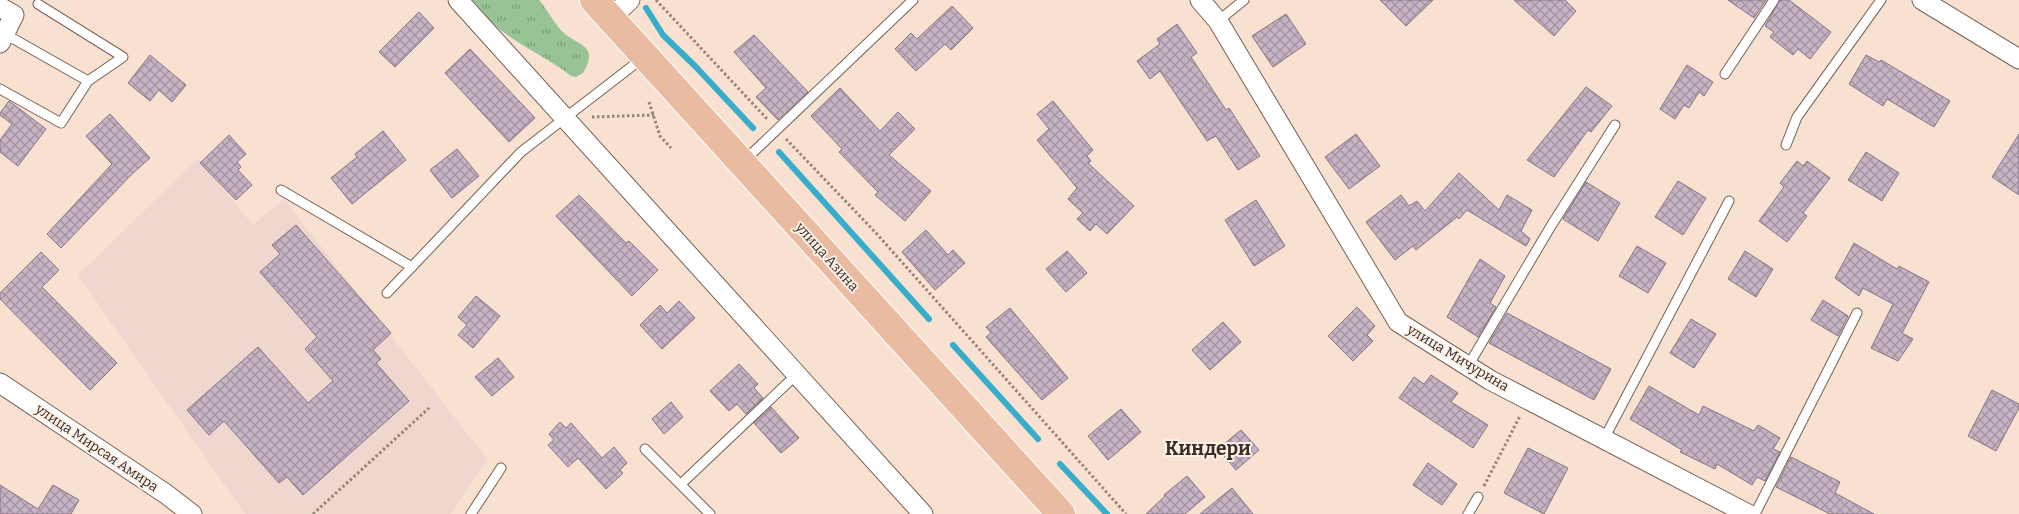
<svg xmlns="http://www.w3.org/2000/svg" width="2019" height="514" viewBox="0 0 2019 514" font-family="Bitter,serif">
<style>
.education{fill:#efd6ce}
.grass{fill:url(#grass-tufts)}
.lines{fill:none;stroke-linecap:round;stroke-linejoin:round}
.stream{stroke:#37adcb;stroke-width:6}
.building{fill:url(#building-cross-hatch);stroke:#877586}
.lane-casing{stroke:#756254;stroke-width:11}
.street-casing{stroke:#756254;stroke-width:21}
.primary-casing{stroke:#fff;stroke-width:30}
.path{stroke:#948479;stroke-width:3;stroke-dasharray:2.5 2.5;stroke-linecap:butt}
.lane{stroke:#fff;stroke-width:9}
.street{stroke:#fff;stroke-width:19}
.primary{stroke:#e9bba1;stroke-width:28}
.labels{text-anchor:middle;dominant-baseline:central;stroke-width:4;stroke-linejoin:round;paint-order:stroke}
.street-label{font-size:14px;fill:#372e28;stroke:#fef1e7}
.district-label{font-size:19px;font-weight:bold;fill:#372e28;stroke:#fef1e7}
</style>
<defs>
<pattern id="grass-tufts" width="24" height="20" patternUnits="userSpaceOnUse" patternTransform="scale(1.25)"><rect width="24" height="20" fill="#98c394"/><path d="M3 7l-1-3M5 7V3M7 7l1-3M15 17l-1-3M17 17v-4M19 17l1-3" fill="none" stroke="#7d9f79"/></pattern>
<pattern id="building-cross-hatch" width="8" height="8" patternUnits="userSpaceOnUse" patternTransform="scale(1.25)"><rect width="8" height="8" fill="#c6b3c4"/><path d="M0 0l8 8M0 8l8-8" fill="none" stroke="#a2929f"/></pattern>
</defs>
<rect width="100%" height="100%" fill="#f8e1d1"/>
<polygon class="education" points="198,158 253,225 284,199 487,459 451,514 245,514 78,275"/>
<path class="grass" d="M472 0H539C548 10 555 26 565 34 580 46 599 46 583 73L576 77 571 76C550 59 523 48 502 31 491 23 482 10 472 0Z"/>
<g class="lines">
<g class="stream">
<polyline points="646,8 663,35 696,67 753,128"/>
<polyline points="779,152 929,319"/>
<polyline points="953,345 1038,439"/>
<polyline points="1060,464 1107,514"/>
</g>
</g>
<g class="building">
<polygon points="1380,0 1433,0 1406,26"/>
<polygon points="1514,0 1565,0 1576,11 1554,36"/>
<polygon points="1728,0 1766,0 1754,18"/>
<polygon points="1780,0 1789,0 1831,32 1810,59 1798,49 1793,55 1770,37 1774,32 1765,26"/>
<polygon points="952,6 973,28 951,50 945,44 916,71 895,49 911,33 917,39"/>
<polygon points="419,12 434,28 395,67 379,52"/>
<polygon points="1286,14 1306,44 1273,67 1252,36"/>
<polygon points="1177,24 1197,53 1191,57 1226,110 1229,108 1260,156 1238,170 1216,136 1207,141 1160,71 1150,79 1137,61 1160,44 1157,39"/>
<polygon points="754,35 808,92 778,120 756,97 766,88 734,52"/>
<polygon points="470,49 535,118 509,142 445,73"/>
<polygon points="150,55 186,85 172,102 159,90 150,101 128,83"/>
<polygon points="1866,55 1879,62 1881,60 1950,101 1934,127 1887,99 1883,106 1849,84"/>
<polygon points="1687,65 1713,82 1704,96 1699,92 1689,108 1684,105 1675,119 1660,109"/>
<polygon points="1586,87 1612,106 1591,132 1588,130 1554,177 1527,160"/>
<polygon points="840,88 880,131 898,112 915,129 889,155 931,191 905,221 875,195 878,192 839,152 842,149 811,116"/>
<polygon points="9,101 46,129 18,166 0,152 0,140 12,124 0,115 0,113"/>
<polygon points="1053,101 1093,150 1087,156 1091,161 1088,163 1134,206 1107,234 1096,224 1090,231 1077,219 1083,213 1068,199 1077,188 1037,140 1049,129 1037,114"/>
<polygon points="110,114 150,158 132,174 61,248 47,234 112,164 86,136"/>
<polygon points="383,131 406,160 352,204 331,178 357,157 355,154"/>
<polygon points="1356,134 1380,166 1349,189 1325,157"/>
<polygon points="2019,134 2019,195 1992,177"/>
<polygon points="229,135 246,154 237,162 241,167 238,170 252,185 236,200 200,163"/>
<polygon points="457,149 479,176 452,198 430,170"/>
<polygon points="1866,152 1899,173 1882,201 1848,180"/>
<polygon points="1797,161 1803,166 1807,161 1830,178 1803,213 1807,216 1787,242 1759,221 1784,187 1780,183"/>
<polygon points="1459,173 1499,210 1507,195 1532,210 1521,231 1530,239 1526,246 1467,210 1459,219 1457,217 1416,250 1413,246 1395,260 1366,222 1401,195 1409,206 1417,201 1425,211"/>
<polygon points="1678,181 1706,198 1683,235 1655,217"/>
<polygon points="1586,182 1620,203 1598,241 1563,219"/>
<polygon points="579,195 626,243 629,241 658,270 632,296 556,216"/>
<polygon points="1256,200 1285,246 1254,266 1225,220"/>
<polygon points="296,225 391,333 373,350 381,359 376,363 409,401 303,495 287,477 279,483 224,421 209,435 187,410 258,347 308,403 333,381 305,349 317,337 260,272 280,254 272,245"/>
<polygon points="926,230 948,255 953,250 965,263 935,290 902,252"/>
<polygon points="1854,243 1897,269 1899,266 1929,282 1902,333 1913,339 1898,361 1871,348 1893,304 1863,288 1859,296 1835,278"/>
<polygon points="1637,246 1666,263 1648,293 1619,276"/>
<polygon points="1067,251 1087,273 1066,292 1046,269"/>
<polygon points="1745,251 1773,269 1756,297 1728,279"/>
<polygon points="41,252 59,270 42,287 117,363 90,390 0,299 0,293"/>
<polygon points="1480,259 1505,276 1490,303 1496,307 1478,337 1447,317"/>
<polygon points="476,296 500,316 473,348 458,335 467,325 458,317"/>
<polygon points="1823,300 1848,316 1838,336 1811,320"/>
<polygon points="679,301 695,318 662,349 640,325 660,305 667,313"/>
<polygon points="1357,307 1375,326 1367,335 1373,341 1353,361 1328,336"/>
<polygon points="1010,308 1068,378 1042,400 986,337 991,333 986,327"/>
<polygon points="1507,313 1611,369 1594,400 1489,343"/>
<polygon points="1691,319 1716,334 1694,368 1670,353"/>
<polygon points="1223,322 1241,342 1210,370 1192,350"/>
<polygon points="498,358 514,377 492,396 475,377"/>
<polygon points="739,364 758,384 754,388 763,398 746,414 737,404 729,411 710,391"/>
<polygon points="1431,375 1458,393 1451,402 1488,425 1473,448 1399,398 1414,377 1424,384"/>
<polygon points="1649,386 1699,415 1703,406 1754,431 1758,425 1780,438 1773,449 1780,452 1765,481 1757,477 1752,485 1717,464 1715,469 1680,452 1682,450 1630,419"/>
<polygon points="1992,390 2019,404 2019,408 1996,451 1968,436"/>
<polygon points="671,402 683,417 664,434 652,419"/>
<polygon points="771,407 799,438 781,453 754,423"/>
<polygon points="1121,409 1141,432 1108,460 1088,436"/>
<polygon points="560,422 566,428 571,423 602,458 614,447 627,463 620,470 623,473 606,489 578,458 568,467 548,445 554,440 549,434"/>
<polygon points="1241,430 1259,450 1236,470 1218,449"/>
<polygon points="1528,448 1568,468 1544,514 1504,493"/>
<polygon points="1791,457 1840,482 1835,493 1874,514 1830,514 1776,487"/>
<polygon points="1428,463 1457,484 1442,505 1413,485"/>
<polygon points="1187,476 1205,497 1185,514 1146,514 1165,496 1164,495"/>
<polygon points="0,485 38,509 53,485 79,500 71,514 0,514"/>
<polygon points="1232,488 1253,514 1200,514"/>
</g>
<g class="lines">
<g class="lane-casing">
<g id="lane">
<polyline points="1218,21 1244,0"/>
<polyline points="5,34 88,81"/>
<polyline points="1725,74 1774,0"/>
<polyline points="0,89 61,123 88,81 123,57 38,4"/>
<polyline points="1786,145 1797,117 1881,0"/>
<polyline points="745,160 913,0"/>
<polyline points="281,190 412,267"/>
<polyline points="387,293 521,152 644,57"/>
<polyline points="1468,366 1551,226 1615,125"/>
<polyline points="1604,439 1729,201"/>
<polyline points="645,449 710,514"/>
<polyline points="681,484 796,375"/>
<polyline points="471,514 501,468"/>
<polyline points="1468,514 1478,497"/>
<polyline points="1755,514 1857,313"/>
</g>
</g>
<g class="street-casing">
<g id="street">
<polyline points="458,0 923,514"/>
<polyline points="1200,0 1218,21 1398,322 1490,380 1748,514"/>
<polyline points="1922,0 2019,59"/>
<polyline points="0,7 14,15 0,43"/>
<polyline points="611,18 630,0"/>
<polyline points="0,383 166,494 192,514"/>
</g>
</g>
<g class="primary-casing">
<polyline id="primary" points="594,0 1061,514"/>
</g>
<g class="path">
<polyline points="656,0 768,120"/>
<polyline points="649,102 660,136 671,148"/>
<polyline points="592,117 654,115"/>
<polyline points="786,139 876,233 1126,514"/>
<polyline points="1484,486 1520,416"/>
<polyline points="313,514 429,408"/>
</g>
<use href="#lane" class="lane"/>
<use href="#street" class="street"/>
<use href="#primary" class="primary"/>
</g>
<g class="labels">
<g class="street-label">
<text transform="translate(827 257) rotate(48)">улица Азина</text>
<text transform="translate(1458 358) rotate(31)">улица Мичурина</text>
<text transform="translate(97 448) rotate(34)">улица Мирсая Амира</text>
</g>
<g class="district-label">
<text x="1208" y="448">Киндери</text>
</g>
</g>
</svg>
